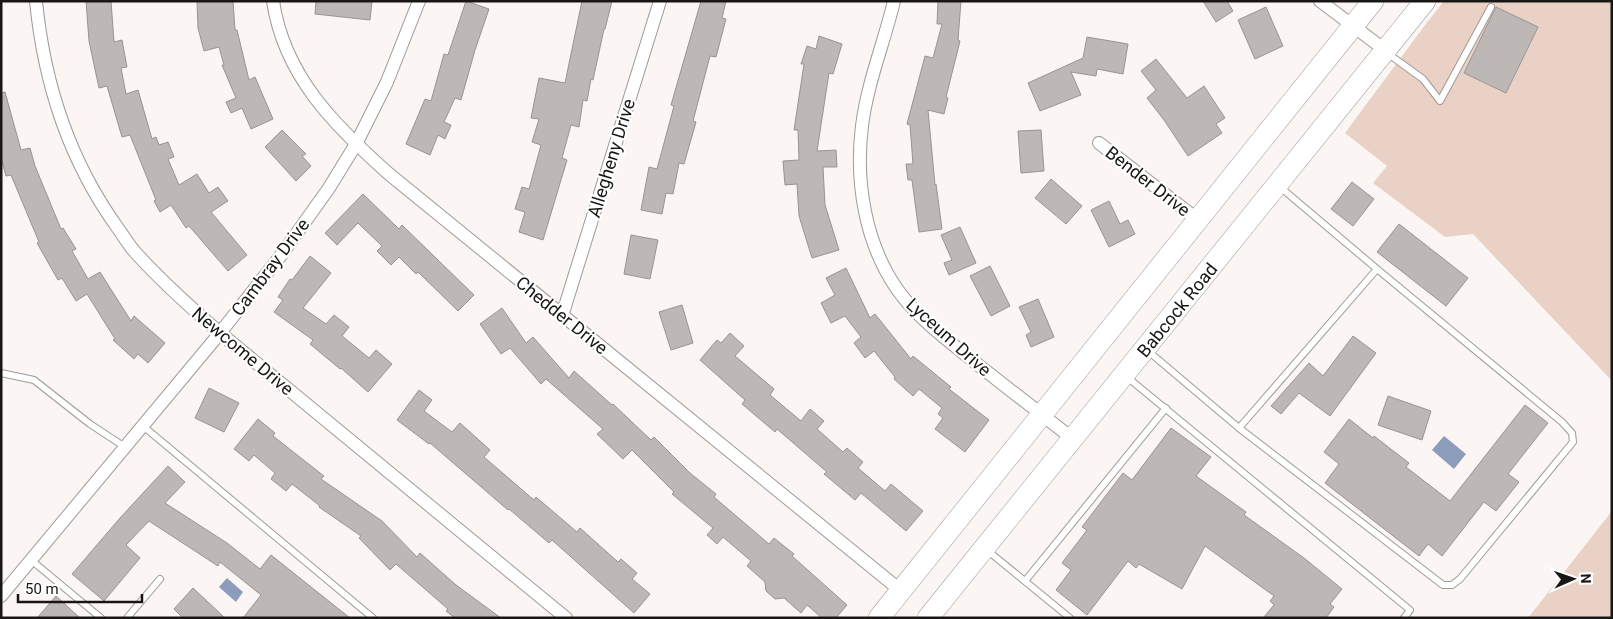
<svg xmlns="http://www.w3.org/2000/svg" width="1613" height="619" viewBox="0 0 1613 619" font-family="Roboto,sans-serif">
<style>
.green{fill:#e9d2c5}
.water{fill:#8b9dbb}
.building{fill:#bdb8b5;stroke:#999492}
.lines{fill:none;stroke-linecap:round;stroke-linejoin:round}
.service-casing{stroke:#9f9a97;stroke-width:8}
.minor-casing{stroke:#9f9a97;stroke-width:14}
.primary-casing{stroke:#9f9a97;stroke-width:22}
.service{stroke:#fff;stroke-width:6}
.minor{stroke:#fff;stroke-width:12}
.primary{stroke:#fff;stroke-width:21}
.labels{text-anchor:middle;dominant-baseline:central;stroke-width:4.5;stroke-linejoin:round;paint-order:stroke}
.street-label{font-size:18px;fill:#191716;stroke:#fff}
</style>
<rect width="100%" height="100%" fill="#fbf6f3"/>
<g class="green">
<polygon points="1444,1 1612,1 1612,381 1473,234 1445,237 1373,183 1387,166 1345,133 1425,25"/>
<polygon points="1612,511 1612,618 1528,618"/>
</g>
<g class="water">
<polygon points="1444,436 1466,454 1454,469 1432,450"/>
<polygon points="227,578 243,592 236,602 219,587"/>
</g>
<g class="building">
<polygon points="86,1 111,1 114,42 122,40 127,67 121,68 126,94 138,90 152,139 156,137 159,145 168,142 174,157 168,159 179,185 197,174 209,193 218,187 228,201 211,212 247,255 228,271 189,226 186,228 171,205 160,212 154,201 156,200 130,135 122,137 107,86 99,88 89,41"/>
<polygon points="197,1 233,1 235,30 237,30 249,80 255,77 273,119 251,129 242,108 231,113 226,102 236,98 222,65 224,65 219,47 204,51 198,28"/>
<polygon points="316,1 372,1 370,20 315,14"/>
<polygon points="466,1 489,9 475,50 461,100 455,98 444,122 451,125 445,139 438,135 430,155 406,144 425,99 431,101 444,54 448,55"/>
<polygon points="582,1 612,1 605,29 604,29 593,80 591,79 587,101 583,100 579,127 571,125 562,158 567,160 543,240 519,232 525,212 515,209 522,187 529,189 541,145 532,142 539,119 531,118 539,78 565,83"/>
<polygon points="701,1 726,1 722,18 726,19 716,57 710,56 693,121 696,122 684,164 679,163 673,194 666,193 662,214 641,210 649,167 657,169 674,106 671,105"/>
<polygon points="938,1 961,1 958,40 960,41 946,97 948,98 944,114 928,110 935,185 936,184 942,229 919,232 912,180 908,180 906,164 913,164 910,125 907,124 925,56 933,58 942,24 937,24"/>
<polygon points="1203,1 1227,1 1233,11 1216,22"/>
<polygon points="1266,7 1283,46 1255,59 1238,20"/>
<polygon points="1496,7 1538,27 1506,93 1464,73"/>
<polygon points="819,36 842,44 833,74 829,73 817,151 836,150 837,167 823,167 825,205 839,250 812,258 799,216 797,184 785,185 783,161 799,160 798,130 794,130 804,64 801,64 807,46 816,49"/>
<polygon points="1087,37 1128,44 1123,74 1097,69 1096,76 1071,72 1081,95 1040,111 1028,83 1083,58"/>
<polygon points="1156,59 1187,98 1204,86 1225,118 1216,124 1222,133 1188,156 1164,120 1147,98 1156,90 1141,71"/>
<polygon points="5,92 21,150 30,148 35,166 61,229 63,228 76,249 72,251 88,279 100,272 131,321 134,316 165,343 148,363 138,354 134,359 113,340 115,339 87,294 76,301 62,278 58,280 37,243 39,242 11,175 6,176 1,158 1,93"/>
<polygon points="282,130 306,154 302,156 311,166 296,181 265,147"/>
<polygon points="1041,130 1044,171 1021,173 1018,131"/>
<polygon points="1051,179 1082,206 1066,224 1035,198"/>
<polygon points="1352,182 1374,199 1353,226 1331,209"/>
<polygon points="363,194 399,229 402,225 474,295 458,311 418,272 416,274 399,257 391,265 377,251 382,246 358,223 337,245 325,233"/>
<polygon points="1109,201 1120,224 1128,220 1135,234 1109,247 1091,210"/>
<polygon points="1399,224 1468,278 1446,306 1377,252"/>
<polygon points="960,227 976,263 949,275 944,263 952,260 941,235"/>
<polygon points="631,235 658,240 650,279 624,274"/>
<polygon points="310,256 331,273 303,308 326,324 334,315 349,327 342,336 369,358 376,350 392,364 368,392 341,368 340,369 310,344 313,340 274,312 283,300 278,297 290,279 292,280"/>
<polygon points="990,266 1010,306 991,316 970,276"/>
<polygon points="846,268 870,318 875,314 911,359 913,356 951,387 949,389 989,420 965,452 935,429 943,418 938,414 942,408 919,389 913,396 894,379 895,377 874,351 865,358 854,343 861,337 845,316 831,323 821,303 835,295 826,278"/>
<polygon points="1038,299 1054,337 1031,347 1026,335 1031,332 1019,307"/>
<polygon points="682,305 693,343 671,350 659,312"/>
<polygon points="502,308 526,343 533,337 569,378 574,371 612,405 613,404 651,440 654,437 690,473 716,494 714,497 769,544 774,538 794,554 792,556 847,605 836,618 822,618 807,605 801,613 784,598 775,599 766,591 765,582 747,566 751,561 723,537 717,544 707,535 713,528 672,494 674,492 632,450 623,459 597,434 603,429 546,379 541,384 510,348 501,354 480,324"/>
<polygon points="730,333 744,346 735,356 774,389 770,395 801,421 810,409 824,421 817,429 843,452 847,448 863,462 858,468 885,491 891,484 923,511 906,531 861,493 855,500 824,474 827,472 777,429 775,432 742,404 745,400 700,360 717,340 721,343"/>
<polygon points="1353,336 1376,353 1330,416 1299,393 1281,414 1271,406 1309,363 1323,376"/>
<polygon points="209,388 239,403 224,432 195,418"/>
<polygon points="419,390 432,400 424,411 452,432 460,423 490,450 484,457 534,500 536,497 577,532 580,528 618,562 621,559 637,573 632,579 650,594 634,613 552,540 549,543 509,509 508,510 430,443 429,444 397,420"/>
<polygon points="1388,396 1431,411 1422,440 1378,425"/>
<polygon points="1525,405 1548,423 1508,474 1519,482 1496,511 1484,502 1442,556 1428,544 1419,556 1325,483 1339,464 1324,452 1349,419 1373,438 1374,436 1409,463 1406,467 1450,501"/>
<polygon points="258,419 275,433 273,436 324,476 321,479 382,521 417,557 420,553 456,585 501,618 455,618 446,611 448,609 396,564 390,570 359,538 361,536 319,507 320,506 292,484 286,491 271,479 275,473 254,455 249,461 234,449"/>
<polygon points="1171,428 1211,457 1196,476 1246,512 1244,515 1304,558 1342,589 1330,604 1334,607 1326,618 1263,618 1274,605 1270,601 1274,596 1205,546 1182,589 1139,564 1136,568 1128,561 1087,615 1056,590 1071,570 1062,563 1087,530 1082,527 1123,473 1132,480"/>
<polygon points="168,466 185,482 165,503 227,543 260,569 271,555 350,618 243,618 261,595 220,562 218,566 149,521 126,545 140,558 104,601 72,574 120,518"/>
<polygon points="193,588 225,618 183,618 174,609"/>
<polygon points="56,596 80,618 37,618"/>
</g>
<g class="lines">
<g class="service-casing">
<g id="service">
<polyline points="1387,53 1423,79 1440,101 1491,7"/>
<polyline points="1148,351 1239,428 1443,585 1452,585 1460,579 1573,442 1572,433 1562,422 1377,269 1280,187"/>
<polyline points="1,373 34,380 90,424 125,447"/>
<polyline points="1127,377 1410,610 1404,618"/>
<polyline points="143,426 373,618"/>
<polyline points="1239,428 1377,269"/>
<polyline points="988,551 1070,618"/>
<polyline points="31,560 101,618"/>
<polyline points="1025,581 1166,408"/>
<polyline points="127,618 160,579"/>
</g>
</g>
<g class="minor-casing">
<g id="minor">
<path d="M36 1C44 83 69 160 117 227 123 235 128 244 135 252 161 281 190 307 220 333L566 618"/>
<path d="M273 1C284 76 335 126 389 174L900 590"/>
<path d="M894 1C884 43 867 84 862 126 855 181 865 243 897 289 918 319 949 341 977 364 1009 389 1041 414 1073 439"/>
<polyline points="1320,1 1385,50"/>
<polyline points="1099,143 1198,220"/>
<polyline points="562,316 660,1"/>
<polyline points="1,596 220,333 282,254 329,188 356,144 387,82 419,1"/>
</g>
</g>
<g class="primary-casing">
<g id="primary">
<polyline points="879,618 1373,1"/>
<polyline points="928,618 1425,1"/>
</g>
</g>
<use href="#service" class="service"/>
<use href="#minor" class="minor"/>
<use href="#primary" class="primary"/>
</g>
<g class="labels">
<g class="street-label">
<text transform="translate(611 158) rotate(-73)">Allegheny Drive</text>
<text transform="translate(1148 181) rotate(38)">Bender Drive</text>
<text transform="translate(270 267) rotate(-53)">Cambray Drive</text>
<text transform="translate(1177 310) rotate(-51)">Babcock Road</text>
<text transform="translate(562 315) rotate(39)">Chedder Drive</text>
<text transform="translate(949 337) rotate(42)">Lyceum Drive</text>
<text transform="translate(243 351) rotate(40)">Newcome Drive</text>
</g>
</g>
<rect width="1613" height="619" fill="none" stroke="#191716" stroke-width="5"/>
<g transform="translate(1573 579) rotate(88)" stroke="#ffffff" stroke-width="4" paint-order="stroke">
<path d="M0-4L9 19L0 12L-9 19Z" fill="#191716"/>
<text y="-8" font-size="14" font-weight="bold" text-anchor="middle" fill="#191716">N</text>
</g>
<path d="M18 594v8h124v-8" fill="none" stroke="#191716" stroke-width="2.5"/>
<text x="25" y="594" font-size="15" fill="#191716" stroke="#ffffff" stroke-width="4" paint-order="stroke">50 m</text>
</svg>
